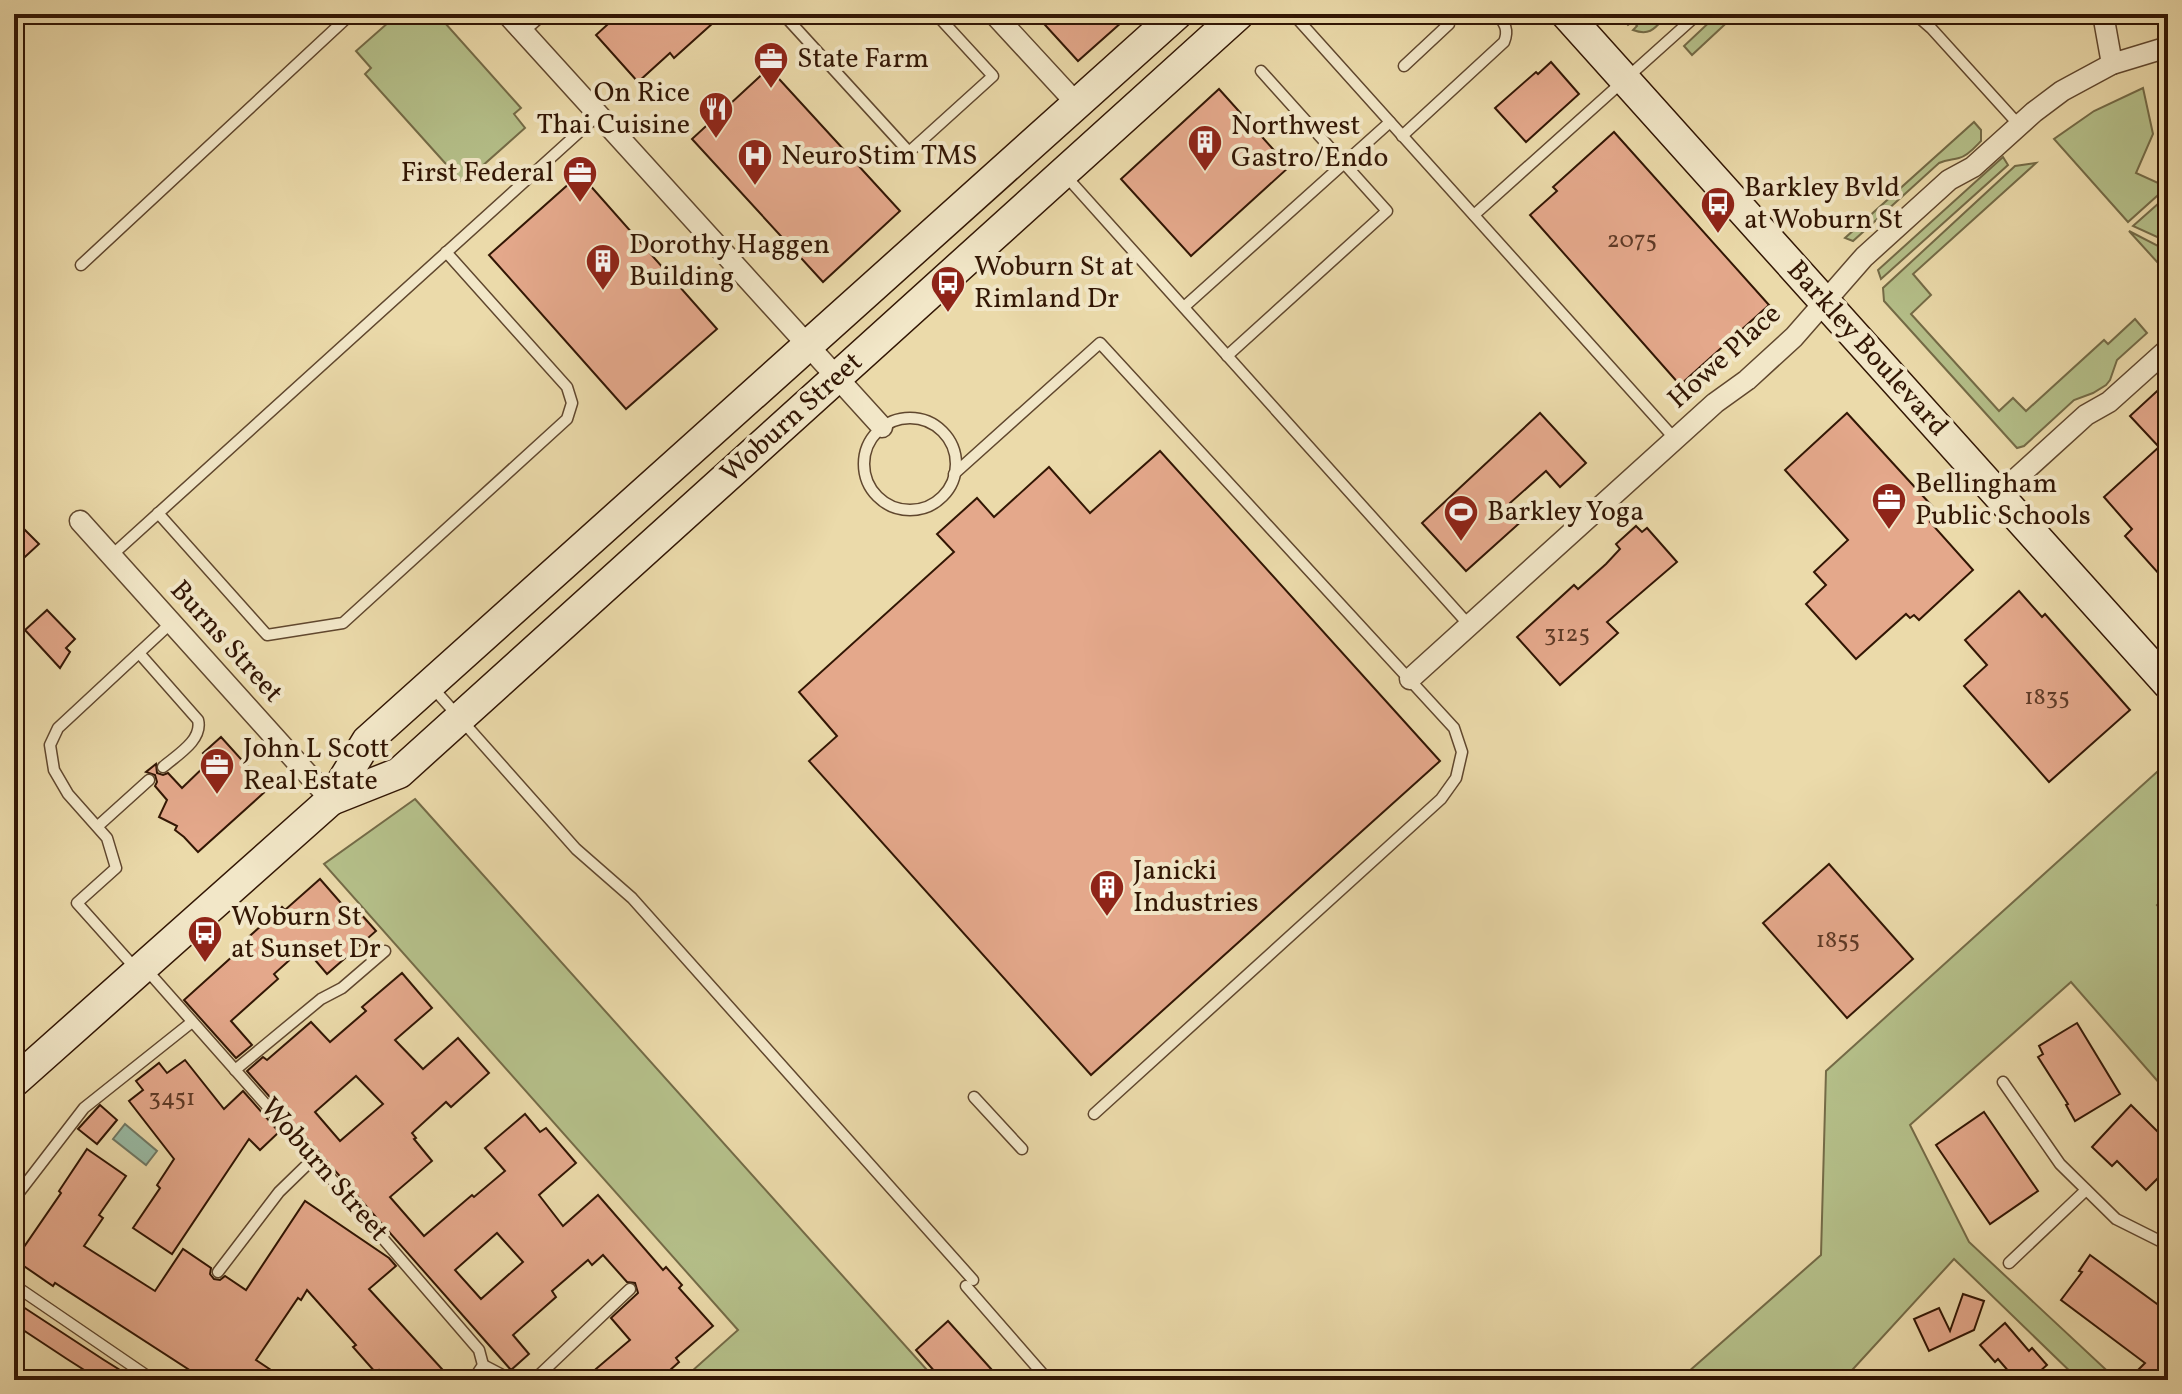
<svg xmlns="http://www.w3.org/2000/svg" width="2182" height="1394" viewBox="0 0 2182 1394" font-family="Vollkorn,serif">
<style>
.green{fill:#b5c08a;stroke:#746b47;stroke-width:2}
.water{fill:#99bba5;stroke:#707965;stroke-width:2}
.building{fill:#e4a88b;stroke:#321604;stroke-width:2;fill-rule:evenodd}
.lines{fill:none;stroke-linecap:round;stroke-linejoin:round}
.service-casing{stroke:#60472e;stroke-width:13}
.minor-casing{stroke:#60472e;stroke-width:23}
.secondary-casing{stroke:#321604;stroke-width:33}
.service{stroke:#f2e7c8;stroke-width:10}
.minor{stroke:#f2e7c8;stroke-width:20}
.secondary{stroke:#f2e7c8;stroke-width:30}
.labels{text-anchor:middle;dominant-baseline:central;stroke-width:8;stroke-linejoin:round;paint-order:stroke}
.number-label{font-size:24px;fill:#5e3a26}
.poi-label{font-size:28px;fill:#321604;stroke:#f2e7c8;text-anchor:start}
.street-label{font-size:28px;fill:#321604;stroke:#f2e7c8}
</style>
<rect width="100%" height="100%" fill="#ebdaaa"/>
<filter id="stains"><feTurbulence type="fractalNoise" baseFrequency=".0025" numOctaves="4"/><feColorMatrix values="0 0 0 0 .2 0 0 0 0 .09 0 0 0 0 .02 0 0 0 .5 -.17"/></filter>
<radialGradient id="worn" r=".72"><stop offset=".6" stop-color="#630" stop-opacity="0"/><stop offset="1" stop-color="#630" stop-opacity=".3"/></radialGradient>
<g class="green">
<polygon points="398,14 437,14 521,108 514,114 525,128 463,183 365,74 371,68 356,51"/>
<path d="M1618 14H1668C1656 26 1652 37 1633 30L1637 26 1633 21 1628 25Z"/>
<polygon points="1718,14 1736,14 1692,55 1684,46"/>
<polygon points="2143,88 2153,134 2136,173 2167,187 2128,222 2054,139 2094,111"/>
<path d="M1974 122 1981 130V141C1975 147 1968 156 1959 158 1952 160 1947 159 1939 163L1853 241 1845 238Z"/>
<polygon points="2003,157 2008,165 1881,279 1878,270"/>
<polygon points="2036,163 1913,274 1931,295 1911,314 1999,411 2013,398 2026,411 2104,340 2108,344 2135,319 2147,333 2117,360 2110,380 2106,385 2093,393 2074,400 2024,446 2017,448 1884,301 1883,288 2015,166"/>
<polygon points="2168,195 2168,242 2133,226"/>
<polygon points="2129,231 2168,251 2168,274"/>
<polygon points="2168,762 2168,895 2157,905 2168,918 2168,1093 2071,982 1910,1125 1969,1242 2117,1380 2079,1380 1954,1259 1843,1380 1679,1380 1821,1255 1826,1071"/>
<polygon points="415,799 936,1380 700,1380 692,1371 738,1330 324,864"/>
</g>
<polygon class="water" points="125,1124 157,1151 146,1165 113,1139"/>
<g class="building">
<polygon points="619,14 723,14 674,58 670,53 638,82 596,35"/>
<polygon points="1035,14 1131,14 1078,61"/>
<polygon points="1551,62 1579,94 1526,142 1495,108 1536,72 1538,74"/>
<polygon points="769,68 900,211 823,282 692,139"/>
<polygon points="1219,89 1289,167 1191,256 1121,179"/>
<polygon points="1614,132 1769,305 1680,385 1530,215 1557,191 1553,187"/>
<polygon points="580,174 717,329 626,409 489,255"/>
<polygon points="2168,381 2168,584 2125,536 2132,529 2104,497 2159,447 2130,416"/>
<polygon points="1540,413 1586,463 1560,487 1546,471 1510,503 1524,519 1466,571 1422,523"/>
<polygon points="1847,413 1932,506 1926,511 1933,518 1930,522 1973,570 1919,620 1914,615 1910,618 1906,614 1856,659 1806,604 1826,585 1814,572 1848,540 1785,470"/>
<polygon points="1160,451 1440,761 1091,1075 809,761 837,736 799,692 954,552 937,534 977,498 994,517 1049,467 1090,513"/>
<polygon points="1636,526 1642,532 1647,528 1677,562 1607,622 1618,633 1560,685 1517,637 1574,585 1578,589 1606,564 1620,549 1616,544"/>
<polygon points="24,529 39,544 14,567 14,539"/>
<polygon points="2019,591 2042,617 2045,614 2130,710 2049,782 1964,686 1987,665 1965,640"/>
<polygon points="47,610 75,639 66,648 70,652 60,668 25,630"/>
<polygon points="221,737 268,789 198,852 184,837 175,830 177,826 159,817 167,800 155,786 157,782 155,775 146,772 156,764 157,773 163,775 168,773 182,788 210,761 203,753"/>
<polygon points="1829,864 1913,959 1847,1018 1763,923"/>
<polygon points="320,879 354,918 360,913 376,931 327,974 304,947 274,974 278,979 231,1021 252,1045 236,1058 184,1000 245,945 243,942 282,907 285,910"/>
<path d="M402 973 432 1008 395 1040 423 1069 458 1038 489 1073 451 1107 446 1102 412 1133 416 1138 414 1139 432 1161 390 1197 424 1236 472 1195 474 1197 505 1171 485 1148 525 1114 540 1132 546 1128 576 1163 539 1195 563 1226 598 1195 663 1270 666 1267 682 1285 679 1288 713 1326 676 1358 679 1362 659 1380H583L630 1340 611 1318 638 1293 635 1283 627 1282 603 1255 592 1265 588 1260 552 1291 556 1297 513 1335 529 1354 511 1370 247 1071 263 1057 267 1060 311 1022 330 1042 366 1011 362 1007ZM356 1076 383 1104 340 1141 315 1112ZM497 1233 523 1262 481 1299 455 1270Z"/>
<polygon points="2077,1023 2120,1094 2075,1121 2066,1105 2068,1104 2038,1057 2043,1054 2039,1046"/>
<polygon points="185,1060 224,1109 243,1091 279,1132 260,1150 249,1139 172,1254 133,1228 160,1188 157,1185 174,1159 129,1101 143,1090 136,1081 159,1063 167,1073"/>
<polygon points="100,1105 117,1120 97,1144 78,1129"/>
<polygon points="2131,1105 2168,1142 2168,1168 2146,1190 2117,1161 2112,1166 2092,1147"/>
<polygon points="1984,1112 2038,1191 1990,1224 1936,1145"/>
<polygon points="87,1149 126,1176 99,1215 103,1218 84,1246 155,1291 183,1249 211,1268 210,1274 214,1279 220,1280 225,1276 246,1290 305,1201 389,1258 396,1266 369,1289 452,1380 388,1380 379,1370 376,1373 353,1347 356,1345 307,1290 301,1300 298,1298 256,1360 286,1380 205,1380 55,1283 53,1286 15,1260 61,1193 59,1191"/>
<polygon points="2090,1255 2168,1312 2168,1380 2128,1380 2145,1363 2061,1300 2082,1272 2079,1271"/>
<polygon points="1963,1294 1984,1301 1974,1330 1929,1351 1914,1319 1939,1308 1950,1331"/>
<polygon points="14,1301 104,1360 136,1380 100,1380 67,1359 14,1324"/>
<polygon points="948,1321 992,1370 980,1380 942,1380 916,1350"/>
<polygon points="2005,1323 2029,1351 2032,1348 2047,1365 2030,1380 2016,1380 1998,1359 1995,1362 1980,1345"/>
</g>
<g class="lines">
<g class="service-casing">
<g id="service">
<polyline points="783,14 909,152 993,76 936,14"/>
<polyline points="1293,14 1675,439"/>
<polyline points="1915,14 1931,28 2019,125"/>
<polyline points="1404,66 1449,24"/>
<path d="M1402 136 1504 42C1509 30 1505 24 1497 14"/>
<polyline points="1064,174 1469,625"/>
<polyline points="1474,215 1698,14"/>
<polyline points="81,265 351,14"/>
<polyline points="1184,307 1390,122"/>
<polyline points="1227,356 1387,211 1261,71"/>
<circle cx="910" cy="464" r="46"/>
<polyline points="954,474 1100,343 1454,728 1462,752 1456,778 1441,799 1094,1114"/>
<polyline points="158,513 267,635 343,623 567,419 572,403 567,387 446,252"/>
<polyline points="111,556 598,115"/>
<path d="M139 653 198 720C203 740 177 755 163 767"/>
<polyline points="433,688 576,849 632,898 973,1280"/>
<polyline points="98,826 149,780"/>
<polyline points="145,968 329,1176 479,1350 483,1365 473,1380"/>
<polyline points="136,969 77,903 116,868 107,838 68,794 54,770 50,745 58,728 171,623"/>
<polyline points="235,1070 321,999 342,988 385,951"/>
<polyline points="2003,1082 2060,1164 2116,1219 2168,1245"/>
<polyline points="974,1097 1022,1149"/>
<polyline points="14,1199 84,1108 192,1022"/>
<polyline points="2009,1263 2086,1190"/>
<polyline points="218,1272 279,1192 314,1158"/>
<polyline points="14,1285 153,1380"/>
<polyline points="966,1286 1048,1380"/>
<polyline points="483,1365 512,1380"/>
<polyline points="534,1380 630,1289"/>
</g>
</g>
<g class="minor-casing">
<g id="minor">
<polyline points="507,14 882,427"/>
<polyline points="994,14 1077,104"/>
<polyline points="2103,14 2112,64"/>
<polyline points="520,28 536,14"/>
<polyline points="1998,495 2086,415 2109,402 2168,349"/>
<polyline points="80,521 331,800"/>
<polyline points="1410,679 1715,403 1747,380 1794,337 1864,257 1949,180 1973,167 2034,112 2062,91 2112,64 2168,47"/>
</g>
</g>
<g class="secondary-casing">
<g id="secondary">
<polyline points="1566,14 2168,684"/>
<polyline points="331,800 399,773 1239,14"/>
<polyline points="14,1082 331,800 367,741 1177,14"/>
</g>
</g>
<use href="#service" class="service"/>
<use href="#minor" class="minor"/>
<use href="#secondary" class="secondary"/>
</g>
<defs>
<g id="office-pin" transform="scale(1.8)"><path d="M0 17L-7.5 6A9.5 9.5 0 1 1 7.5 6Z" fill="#8f2418" stroke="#f2e7c8"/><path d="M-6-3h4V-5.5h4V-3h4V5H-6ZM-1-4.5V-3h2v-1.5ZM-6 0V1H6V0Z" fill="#fff"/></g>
<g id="restaurant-pin" transform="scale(1.8)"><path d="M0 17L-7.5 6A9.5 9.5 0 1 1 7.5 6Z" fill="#8f2418" stroke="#f2e7c8"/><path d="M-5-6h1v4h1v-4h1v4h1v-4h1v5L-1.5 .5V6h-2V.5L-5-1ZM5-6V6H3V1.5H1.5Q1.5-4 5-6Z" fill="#fff"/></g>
<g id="building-pin" transform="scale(1.8)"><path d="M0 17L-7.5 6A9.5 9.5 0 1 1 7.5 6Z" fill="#8f2418" stroke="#f2e7c8"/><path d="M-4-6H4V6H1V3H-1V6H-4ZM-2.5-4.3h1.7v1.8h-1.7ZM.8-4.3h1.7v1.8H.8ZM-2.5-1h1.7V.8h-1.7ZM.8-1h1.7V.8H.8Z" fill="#fff"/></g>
<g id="hospital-pin" transform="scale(1.8)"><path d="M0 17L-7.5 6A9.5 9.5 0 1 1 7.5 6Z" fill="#8f2418" stroke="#f2e7c8"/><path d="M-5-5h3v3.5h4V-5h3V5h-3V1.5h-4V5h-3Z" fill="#fff"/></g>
<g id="bus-pin" transform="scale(1.8)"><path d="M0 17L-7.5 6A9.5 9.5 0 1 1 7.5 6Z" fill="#8f2418" stroke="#f2e7c8"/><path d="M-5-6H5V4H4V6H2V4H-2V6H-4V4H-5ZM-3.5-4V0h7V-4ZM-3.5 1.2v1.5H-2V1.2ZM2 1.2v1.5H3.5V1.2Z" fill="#fff"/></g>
<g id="stadium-pin" transform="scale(1.8)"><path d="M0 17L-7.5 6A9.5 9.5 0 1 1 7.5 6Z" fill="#8f2418" stroke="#f2e7c8"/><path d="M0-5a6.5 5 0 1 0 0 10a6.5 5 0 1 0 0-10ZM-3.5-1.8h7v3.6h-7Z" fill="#fff"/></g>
</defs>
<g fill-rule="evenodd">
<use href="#office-pin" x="771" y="59"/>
<use href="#restaurant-pin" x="716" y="109"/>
<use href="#building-pin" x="1205" y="142"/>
<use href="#hospital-pin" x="755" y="156"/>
<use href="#office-pin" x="580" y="173"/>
<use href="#bus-pin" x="1718" y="204"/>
<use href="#building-pin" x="603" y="261"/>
<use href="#bus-pin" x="948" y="283"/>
<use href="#office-pin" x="1889" y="500"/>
<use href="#stadium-pin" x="1461" y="512"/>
<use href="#office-pin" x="217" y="765"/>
<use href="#building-pin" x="1107" y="887"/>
<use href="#bus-pin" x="205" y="933"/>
</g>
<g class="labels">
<g class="number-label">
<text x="1632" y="241">2075</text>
<text x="1567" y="635">3125</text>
<text x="2047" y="698">1835</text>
<text x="1838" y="941">1855</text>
<text x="172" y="1099">3451</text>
</g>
<g class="poi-label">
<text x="797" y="59">State Farm</text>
<text x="690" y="93" text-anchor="end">On Rice<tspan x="690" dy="32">Thai Cuisine</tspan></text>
<text x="1231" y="126">Northwest<tspan x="1231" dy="32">Gastro/Endo</tspan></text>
<text x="781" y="156">NeuroStim TMS</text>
<text x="554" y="173" text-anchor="end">First Federal</text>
<text x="1744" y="188">Barkley Bvld<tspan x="1744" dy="32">at Woburn St</tspan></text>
<text x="629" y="245">Dorothy Haggen<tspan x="629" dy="32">Building</tspan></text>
<text x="974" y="267">Woburn St at<tspan x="974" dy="32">Rimland Dr</tspan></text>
<text x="1915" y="484">Bellingham<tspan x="1915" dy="32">Public Schools</tspan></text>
<text x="1487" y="512">Barkley Yoga</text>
<text x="243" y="749">John L Scott<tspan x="243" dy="32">Real Estate</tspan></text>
<text x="1133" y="871">Janicki<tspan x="1133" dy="32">Industries</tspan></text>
<text x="231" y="917">Woburn St<tspan x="231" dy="32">at Sunset Dr</tspan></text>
</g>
<g class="street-label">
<text transform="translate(1867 349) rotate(48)">Barkley Boulevard</text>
<text transform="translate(1725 357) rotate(-42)">Howe Place</text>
<text transform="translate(792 418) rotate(-42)">Woburn Street</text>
<text transform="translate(226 642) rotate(48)">Burns Street</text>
<text transform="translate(324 1170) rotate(49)">Woburn Street</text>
</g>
</g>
<rect width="2182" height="1394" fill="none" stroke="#ebdaaa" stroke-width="48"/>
<rect x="16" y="16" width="2150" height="1362" fill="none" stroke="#321604" stroke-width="4"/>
<rect x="24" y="24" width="2134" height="1346" fill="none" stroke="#321604" stroke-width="2"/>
<rect width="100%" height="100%" filter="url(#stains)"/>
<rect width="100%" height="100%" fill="url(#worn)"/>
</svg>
